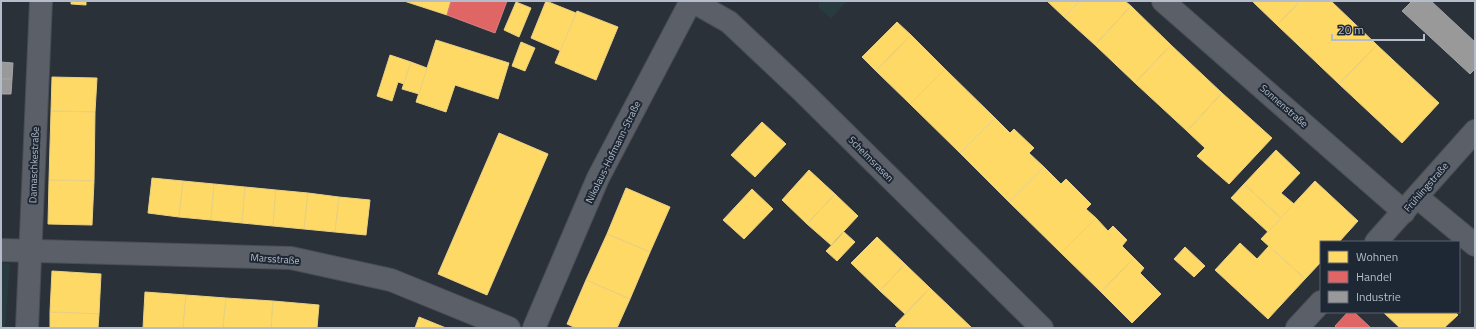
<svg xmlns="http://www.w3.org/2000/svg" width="1476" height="329" viewBox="0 0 1476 329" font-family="'Titillium Web',sans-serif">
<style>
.green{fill:#283b3f}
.homes{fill:#ffd966;stroke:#e9d184}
.shops{fill:#e06666;stroke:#d38084}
.industry{fill:#999;stroke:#a1a4a8}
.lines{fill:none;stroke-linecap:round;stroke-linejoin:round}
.minor-casing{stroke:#494d54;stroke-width:24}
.minor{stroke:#5b5f67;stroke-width:22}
.labels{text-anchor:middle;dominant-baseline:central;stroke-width:4;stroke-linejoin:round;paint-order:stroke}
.street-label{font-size:10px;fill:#b5bdca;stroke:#1e2734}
</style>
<rect width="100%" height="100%" fill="#2b3139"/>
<g class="green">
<polygon points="819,1 847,1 831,19 819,8"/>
<polygon points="1,263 10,264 5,328 1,328"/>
</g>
<g class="homes">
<polygon points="71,1 86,1 86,5 71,4"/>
<polygon points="404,1 451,1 447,15"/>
<polygon points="546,1 576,13 561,51 531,38"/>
<polygon points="1047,1 1080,1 1064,17"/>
<polygon points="1080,1 1125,1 1131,6 1095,45 1064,17"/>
<polygon points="1252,1 1300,1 1277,25"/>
<polygon points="1300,1 1331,1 1377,45 1339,84 1277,25"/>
<polygon points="516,2 531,8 519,37 504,30"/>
<polygon points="1131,6 1171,45 1135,83 1095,45"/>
<polygon points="577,11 618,27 596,80 555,63"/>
<polygon points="897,22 911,35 876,71 862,57"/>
<polygon points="911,35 945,69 910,104 876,71"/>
<polygon points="436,40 509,63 498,99 455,85 446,112 416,102"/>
<polygon points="521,42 535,48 525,71 512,66"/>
<polygon points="1171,45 1222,93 1187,131 1135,83"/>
<polygon points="1377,45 1439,103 1402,143 1339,84"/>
<polygon points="390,55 411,62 404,84 398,82 392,101 377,96"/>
<polygon points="411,62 427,68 419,94 402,89"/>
<polygon points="945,69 995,118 960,153 910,104"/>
<polygon points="52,77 97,78 95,112 51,111"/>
<polygon points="1222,93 1272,138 1229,184 1197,156 1205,148 1187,131"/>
<polygon points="51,111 95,112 94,181 49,180"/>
<polygon points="995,118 1010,133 1014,129 1034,148 1029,153 1044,167 1009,202 960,153"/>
<polygon points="762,122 786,144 755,177 731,155"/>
<polygon points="499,133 548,154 487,295 438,274"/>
<polygon points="1276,150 1300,173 1281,193 1294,204 1281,218 1244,184"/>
<polygon points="1044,167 1061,184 1066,179 1091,204 1086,209 1096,218 1061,253 1009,202"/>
<polygon points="809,170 835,194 807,224 782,200"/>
<polygon points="152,178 183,181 179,217 148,213"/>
<polygon points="49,180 94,181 92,225 48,224"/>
<polygon points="183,181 214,184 211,220 179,217"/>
<polygon points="1315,181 1358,221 1339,242 1321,242 1321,262 1305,279 1261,239"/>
<polygon points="214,184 245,187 242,223 211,220"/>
<polygon points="1244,184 1281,218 1268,232 1231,198"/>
<polygon points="245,187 276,190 273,226 242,223"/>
<polygon points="626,188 670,207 650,252 607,234"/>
<polygon points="752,189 773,209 744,239 723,220"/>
<polygon points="276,190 308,193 304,229 273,226"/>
<polygon points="308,193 339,197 335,232 304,229"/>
<polygon points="835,194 858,216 831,245 807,224"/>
<polygon points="339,197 370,200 366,235 335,232"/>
<polygon points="1096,218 1108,231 1113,226 1127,240 1122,246 1134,258 1101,292 1061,253"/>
<polygon points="844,232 855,242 837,261 826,251"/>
<polygon points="607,234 650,252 630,299 586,280"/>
<polygon points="877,237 905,264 880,291 851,263"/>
<polygon points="1240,243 1257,259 1269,246 1305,279 1268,319 1215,270"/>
<polygon points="1185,247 1205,266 1194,277 1174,259"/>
<polygon points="1134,258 1144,268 1140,273 1161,294 1132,323 1101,292"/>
<polygon points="905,264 930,288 905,314 880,291"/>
<polygon points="52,271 101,274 99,314 50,312"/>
<polygon points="586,280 630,299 617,328 576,328 567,324"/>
<polygon points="930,288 972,328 898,328 895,325"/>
<polygon points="145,292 186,295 183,328 143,328"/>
<polygon points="186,295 226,298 223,328 183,328"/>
<polygon points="226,298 273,301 271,328 223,328"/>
<polygon points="273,301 319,305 317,328 271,328"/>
<polygon points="50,312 99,314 98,328 50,328"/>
<polygon points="1383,312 1455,312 1458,315 1444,328 1400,328"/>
<polygon points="419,317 446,328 415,328"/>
</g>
<g class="shops">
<polygon points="451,1 507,1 495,33 447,15"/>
<polygon points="1348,312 1354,312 1371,328 1337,328 1335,326"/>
</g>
<g class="industry">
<polygon points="1412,1 1431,1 1475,42 1475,69 1470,74 1402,11"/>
<polygon points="1,62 13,63 12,79 1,79"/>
<polygon points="1,79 12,79 11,94 1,94"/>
</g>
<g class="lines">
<g class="minor-casing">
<g id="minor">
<polyline points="692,1 729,22 799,88 1042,328"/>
<polyline points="1163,1 1404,212"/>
<polyline points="1417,197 1475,245"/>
<polyline points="1376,242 1475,131"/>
<polyline points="1,250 291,258 391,280 509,328"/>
<polyline points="27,328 41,1"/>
<polyline points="534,328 598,178 691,1"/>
<polyline points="1297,328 1321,302"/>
</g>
</g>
<use href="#minor" class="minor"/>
</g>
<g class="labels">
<g class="street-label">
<text transform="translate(1284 106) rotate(41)">Sonnenstraße</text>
<text transform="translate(613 152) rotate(-64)">Nikolaus-Hofmann-Straße</text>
<text transform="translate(871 159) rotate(45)">Schelmsrasen</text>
<text transform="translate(34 165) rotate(-88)">Damaschkestraße</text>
<text transform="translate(1426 187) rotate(-49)">Frühlingstraße</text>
<text transform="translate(275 259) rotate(4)">Marsstraße</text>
</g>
</g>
<rect width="1476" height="329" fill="none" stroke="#b5bdca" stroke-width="4"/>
<rect x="1320" y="241" width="140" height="72" fill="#1e2734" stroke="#5a6370"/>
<rect x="1328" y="251" width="20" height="12" fill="#ffd966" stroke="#5a6370"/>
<text x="1356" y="261" font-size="12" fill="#b5bdca">Wohnen</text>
<rect x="1328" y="271" width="20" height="12" fill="#e06666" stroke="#5a6370"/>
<text x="1356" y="281" font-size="12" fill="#b5bdca">Handel</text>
<rect x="1328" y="291" width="20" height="12" fill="#999999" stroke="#5a6370"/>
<text x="1356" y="301" font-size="12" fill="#b5bdca">Industrie</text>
<path d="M1332 34v6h92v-6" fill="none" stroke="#b5bdca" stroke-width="2"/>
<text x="1338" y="34" font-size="12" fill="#b5bdca" stroke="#1e2734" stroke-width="3" paint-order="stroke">20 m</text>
</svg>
